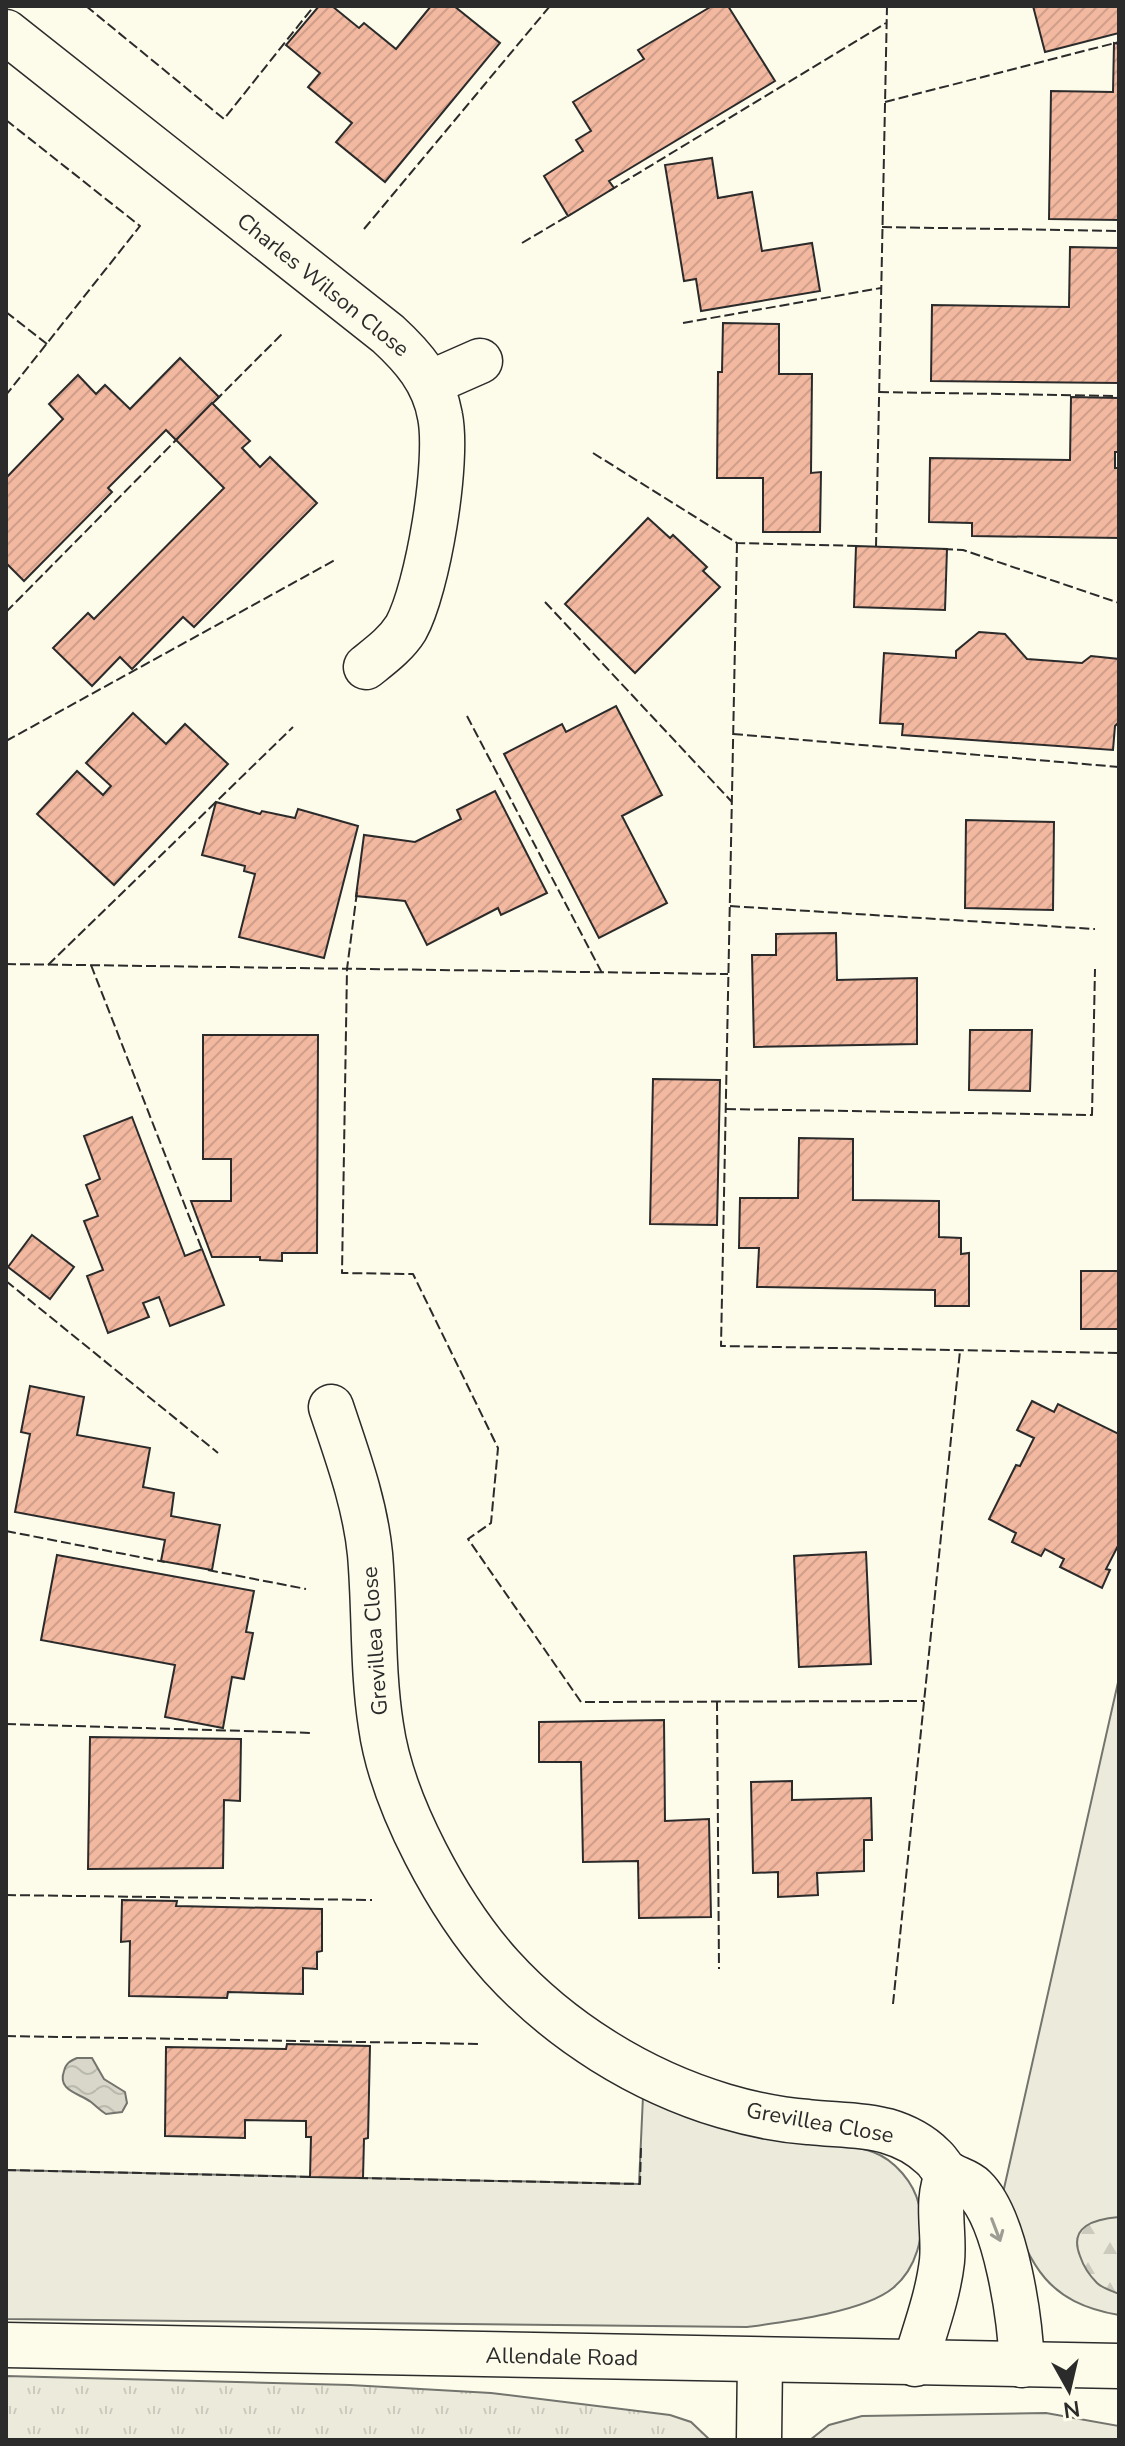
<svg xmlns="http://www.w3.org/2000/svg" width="1125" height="2446" viewBox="0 0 1125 2446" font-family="'Nunito Sans',sans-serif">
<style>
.grass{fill:#ecebdb;stroke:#74746e;stroke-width:2}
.forest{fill:url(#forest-firs);stroke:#74746e;stroke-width:2}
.park{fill:url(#park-tufts);stroke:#74746e;stroke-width:2}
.water{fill:url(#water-waves);stroke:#74746e;stroke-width:2}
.building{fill:url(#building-hatch);stroke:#2b2b2b;stroke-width:2}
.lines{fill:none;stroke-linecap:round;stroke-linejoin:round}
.minor-casing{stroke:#2b2b2b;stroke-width:47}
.tertiary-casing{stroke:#2b2b2b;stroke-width:47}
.minor{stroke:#fdfbea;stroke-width:44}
.tertiary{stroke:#fdfbea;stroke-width:44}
.fence{stroke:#2b2b2b;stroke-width:2;stroke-dasharray:10 4;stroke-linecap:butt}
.oneway{stroke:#9e9d94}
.labels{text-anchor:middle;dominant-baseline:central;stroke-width:6;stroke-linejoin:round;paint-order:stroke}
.street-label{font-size:22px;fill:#2b2b2b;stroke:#fdfbea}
</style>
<defs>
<pattern id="forest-firs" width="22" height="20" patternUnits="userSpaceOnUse" patternTransform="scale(2)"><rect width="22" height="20" fill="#ecebdb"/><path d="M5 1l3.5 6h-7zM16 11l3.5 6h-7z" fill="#cbcabc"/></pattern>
<pattern id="park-tufts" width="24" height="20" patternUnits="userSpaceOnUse" patternTransform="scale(2)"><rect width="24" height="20" fill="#ecebdb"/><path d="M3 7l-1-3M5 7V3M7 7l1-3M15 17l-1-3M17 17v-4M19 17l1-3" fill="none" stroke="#cbcabc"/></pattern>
<pattern id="water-waves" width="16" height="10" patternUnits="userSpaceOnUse" patternTransform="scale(2)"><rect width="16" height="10" fill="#d8d7c9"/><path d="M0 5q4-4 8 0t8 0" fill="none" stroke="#bab9ad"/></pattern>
<pattern id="building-hatch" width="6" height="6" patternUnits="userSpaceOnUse" patternTransform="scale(2)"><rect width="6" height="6" fill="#f2b8a0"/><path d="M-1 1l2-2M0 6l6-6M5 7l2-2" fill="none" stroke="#d09e8a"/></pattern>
</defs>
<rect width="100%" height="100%" fill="#fdfbea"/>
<g class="grass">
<path d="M1119 1678V2315C1040 2301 1030 2260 1003 2193Z"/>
<path d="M643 2096C685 2110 728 2127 771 2139 804 2147 841 2140 873 2152 895 2160 914 2183 919 2205 926 2235 916 2269 893 2288 864 2312 784 2322 747 2327L6 2319V2170L639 2184Z"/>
<polygon points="1046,2413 1119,2426 1119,2440 810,2440 829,2425 862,2416"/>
</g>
<path class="forest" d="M1119 2217V2294C1112 2291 1102 2288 1097 2283 1090 2276 1083 2265 1080 2256 1068 2226 1095 2219 1119 2217Z"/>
<polygon class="park" points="6,2376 350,2385 491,2393 670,2415 691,2422 710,2440 6,2440"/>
<path class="water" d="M77 2058H92L104 2079 125 2092 127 2103 122 2112 106 2114C101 2111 96 2106 91 2102 79 2093 57 2091 64 2071 66 2063 70 2061 77 2058Z"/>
<g class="building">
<polygon points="319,6 332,6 359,28 364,23 396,49 431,6 454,6 500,43 385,182 336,142 352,123 308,87 320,73 286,45"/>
<polygon points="712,6 728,6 775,81 609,181 614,188 568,216 544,176 583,151 576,140 591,131 573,102 644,59 638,50"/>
<polygon points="1033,6 1119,6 1119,33 1045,52"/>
<polygon points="1114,43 1119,44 1119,220 1049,219 1051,91 1113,92"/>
<polygon points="712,158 718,198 752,192 762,251 812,243 820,291 701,311 696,279 684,281 665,165"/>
<polygon points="1070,247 1119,248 1119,383 931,381 932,305 1069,307"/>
<polygon points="723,323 779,324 779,374 812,374 811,473 821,472 820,532 763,532 763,478 717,478 718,372 722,372"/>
<polygon points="180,358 219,397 176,440 166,430 108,488 112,492 24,581 6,563 6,478 63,419 49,404 78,375 96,394 105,385 130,409"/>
<polygon points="1071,397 1119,398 1119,452 1115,452 1115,468 1119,468 1119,538 972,536 972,523 929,522 930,458 1070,460"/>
<polygon points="212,403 250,441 242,448 260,467 270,457 317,503 194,627 183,617 132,669 120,657 92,686 53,648 88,613 94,619 224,488 176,440"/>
<polygon points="648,518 670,538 673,535 707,567 703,571 720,587 635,673 565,604"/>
<polygon points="856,546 947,549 945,610 854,607"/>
<polygon points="979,632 1005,634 1027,659 1082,663 1091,656 1119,659 1119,722 1115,726 1113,750 902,735 903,724 880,723 884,653 956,658 956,651"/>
<polygon points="616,706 662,795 622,816 667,903 599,938 504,754 562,724 566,732"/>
<polygon points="133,713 166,744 185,724 228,764 114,885 37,814 77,771 103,795 111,786 86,763"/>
<polygon points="495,791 547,893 501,915 498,908 427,945 405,901 356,896 364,835 415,842 461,819 457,810"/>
<polygon points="216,802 260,814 262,811 295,818 298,809 358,826 324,958 239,937 255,874 244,871 245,866 202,855"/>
<polygon points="966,820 1054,822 1053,910 965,908"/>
<polygon points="836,933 837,980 917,978 917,1044 754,1047 752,955 776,955 776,934"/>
<polygon points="970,1030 1032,1030 1030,1091 969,1090"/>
<polygon points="203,1035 318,1035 317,1253 282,1253 282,1261 260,1260 260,1257 212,1257 191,1201 231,1201 231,1159 203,1159"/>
<polygon points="653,1079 720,1080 717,1225 650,1224"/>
<polygon points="132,1117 185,1256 202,1249 224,1305 170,1326 159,1297 143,1303 149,1317 108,1333 87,1276 103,1270 84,1221 98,1216 86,1185 100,1179 84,1136"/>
<polygon points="799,1138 853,1139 853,1200 939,1201 939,1237 961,1238 961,1254 969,1253 969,1306 935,1306 935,1290 757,1287 759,1248 739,1248 740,1198 798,1198"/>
<polygon points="32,1235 74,1267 50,1299 8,1267"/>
<rect x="1081" y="1271" width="38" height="58"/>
<polygon points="30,1386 84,1397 77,1435 150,1448 143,1487 174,1493 171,1516 220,1525 212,1570 161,1561 165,1540 15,1512 30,1434 21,1432"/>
<polygon points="1032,1401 1054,1412 1058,1404 1119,1434 1119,1544 1106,1569 1110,1570 1102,1588 1060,1567 1064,1559 1045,1549 1041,1556 1012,1542 1016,1533 989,1519 1016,1465 1020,1466 1034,1438 1017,1430"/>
<polygon points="866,1552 871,1664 799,1667 794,1556"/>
<polygon points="57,1555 254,1591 246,1632 253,1633 244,1679 232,1677 223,1728 165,1717 175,1665 41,1640"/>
<polygon points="664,1720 665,1821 709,1819 711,1917 639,1918 638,1861 583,1862 581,1762 539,1762 539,1722"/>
<polygon points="90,1737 241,1739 240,1801 224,1800 223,1868 88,1869"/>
<polygon points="792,1781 792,1800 871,1798 872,1840 864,1840 864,1871 817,1873 818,1895 778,1897 778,1872 753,1873 751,1782"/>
<polygon points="122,1900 177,1901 176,1906 322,1909 322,1951 317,1952 317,1969 303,1968 303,1994 228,1992 227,1998 129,1996 130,1941 121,1942"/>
<polygon points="287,2044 370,2046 368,2138 364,2139 363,2178 310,2177 311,2137 306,2137 306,2121 245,2120 245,2138 165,2136 166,2047 286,2049"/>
</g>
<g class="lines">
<g class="minor-casing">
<g id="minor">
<path d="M6 32 388 334C413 357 434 381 440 416 449 461 428 588 406 628 396 644 381 655 366 667"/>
<polyline points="430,383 480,361"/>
<path d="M331 1407C347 1455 365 1503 370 1554 375 1611 372 1669 381 1726 392 1804 449 1908 501 1966 560 2031 640 2081 724 2106 751 2114 780 2120 808 2122 834 2125 862 2124 887 2131 904 2136 920 2144 933 2157 938 2161 941 2168 946 2172 954 2179 966 2180 974 2188 1007 2220 1020 2320 1022 2365"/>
<path d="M915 2364C925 2330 938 2296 942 2261 945 2232 935 2200 948 2174"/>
<polyline points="759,2440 760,2361"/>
</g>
</g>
<g class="tertiary-casing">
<polyline id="tertiary" points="6,2345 1119,2366"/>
</g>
<use href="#minor" class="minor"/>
<use href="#tertiary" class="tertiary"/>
<g class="fence">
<polyline points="86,6 224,119 314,6"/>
<polyline points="885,102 1119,42"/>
<polyline points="6,120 140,226 6,395"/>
<polyline points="609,191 886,23"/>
<polyline points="882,227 1119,231"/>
<polyline points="364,229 550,6"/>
<polyline points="522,243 571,214"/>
<polyline points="6,312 47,344"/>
<polyline points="683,323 881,288"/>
<polyline points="879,392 1119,396"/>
<polyline points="215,401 283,333"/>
<polyline points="593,453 737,543 860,546"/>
<polyline points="737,543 721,1346 1119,1353"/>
<polyline points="876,547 887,6"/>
<polyline points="943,549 963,550 1119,603"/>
<polyline points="545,602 732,802"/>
<polyline points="6,612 178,438"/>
<polyline points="467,716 602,973"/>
<polyline points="733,734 1119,767"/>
<polyline points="6,741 335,560"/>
<polyline points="357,892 347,969 342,1273 413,1274 498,1448 491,1523 468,1539 581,1702 924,1701"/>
<polyline points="730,906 1095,929"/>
<polyline points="6,964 728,974"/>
<polyline points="48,965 293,727"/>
<polyline points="91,965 203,1252"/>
<polyline points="726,1109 1092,1115 1095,969"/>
<polyline points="6,1281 218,1453"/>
<polyline points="6,1531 165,1562"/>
<polyline points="208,1570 306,1589"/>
<polyline points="717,1701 719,1969"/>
<polyline points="6,1724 313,1733"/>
<polyline points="6,1895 372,1900"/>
<polyline points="893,2004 960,1351"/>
<polyline points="6,2036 478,2044"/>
<polyline points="6,2170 314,2177"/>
<polyline points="358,2178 640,2184 641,2147"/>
</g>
</g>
<defs><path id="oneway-shaft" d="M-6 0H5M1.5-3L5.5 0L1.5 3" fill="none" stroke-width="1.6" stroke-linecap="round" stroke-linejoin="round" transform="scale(2)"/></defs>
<use class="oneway" href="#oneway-shaft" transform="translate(996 2230) rotate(69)"/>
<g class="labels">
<g class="street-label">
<text transform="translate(323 285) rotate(39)">Charles Wilson Close</text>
<text transform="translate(375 1641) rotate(-94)">Grevillea Close</text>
<text transform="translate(820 2123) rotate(10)">Grevillea Close</text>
<text transform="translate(562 2357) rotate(1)">Allendale Road</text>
</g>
</g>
<rect width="1125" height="2446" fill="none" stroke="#2b2b2b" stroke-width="16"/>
<g transform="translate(1069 2390) rotate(172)" stroke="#fdfbea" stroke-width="6" paint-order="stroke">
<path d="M0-6L14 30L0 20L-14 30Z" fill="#2b2b2b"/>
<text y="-12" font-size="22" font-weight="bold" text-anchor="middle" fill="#2b2b2b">N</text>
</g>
</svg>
